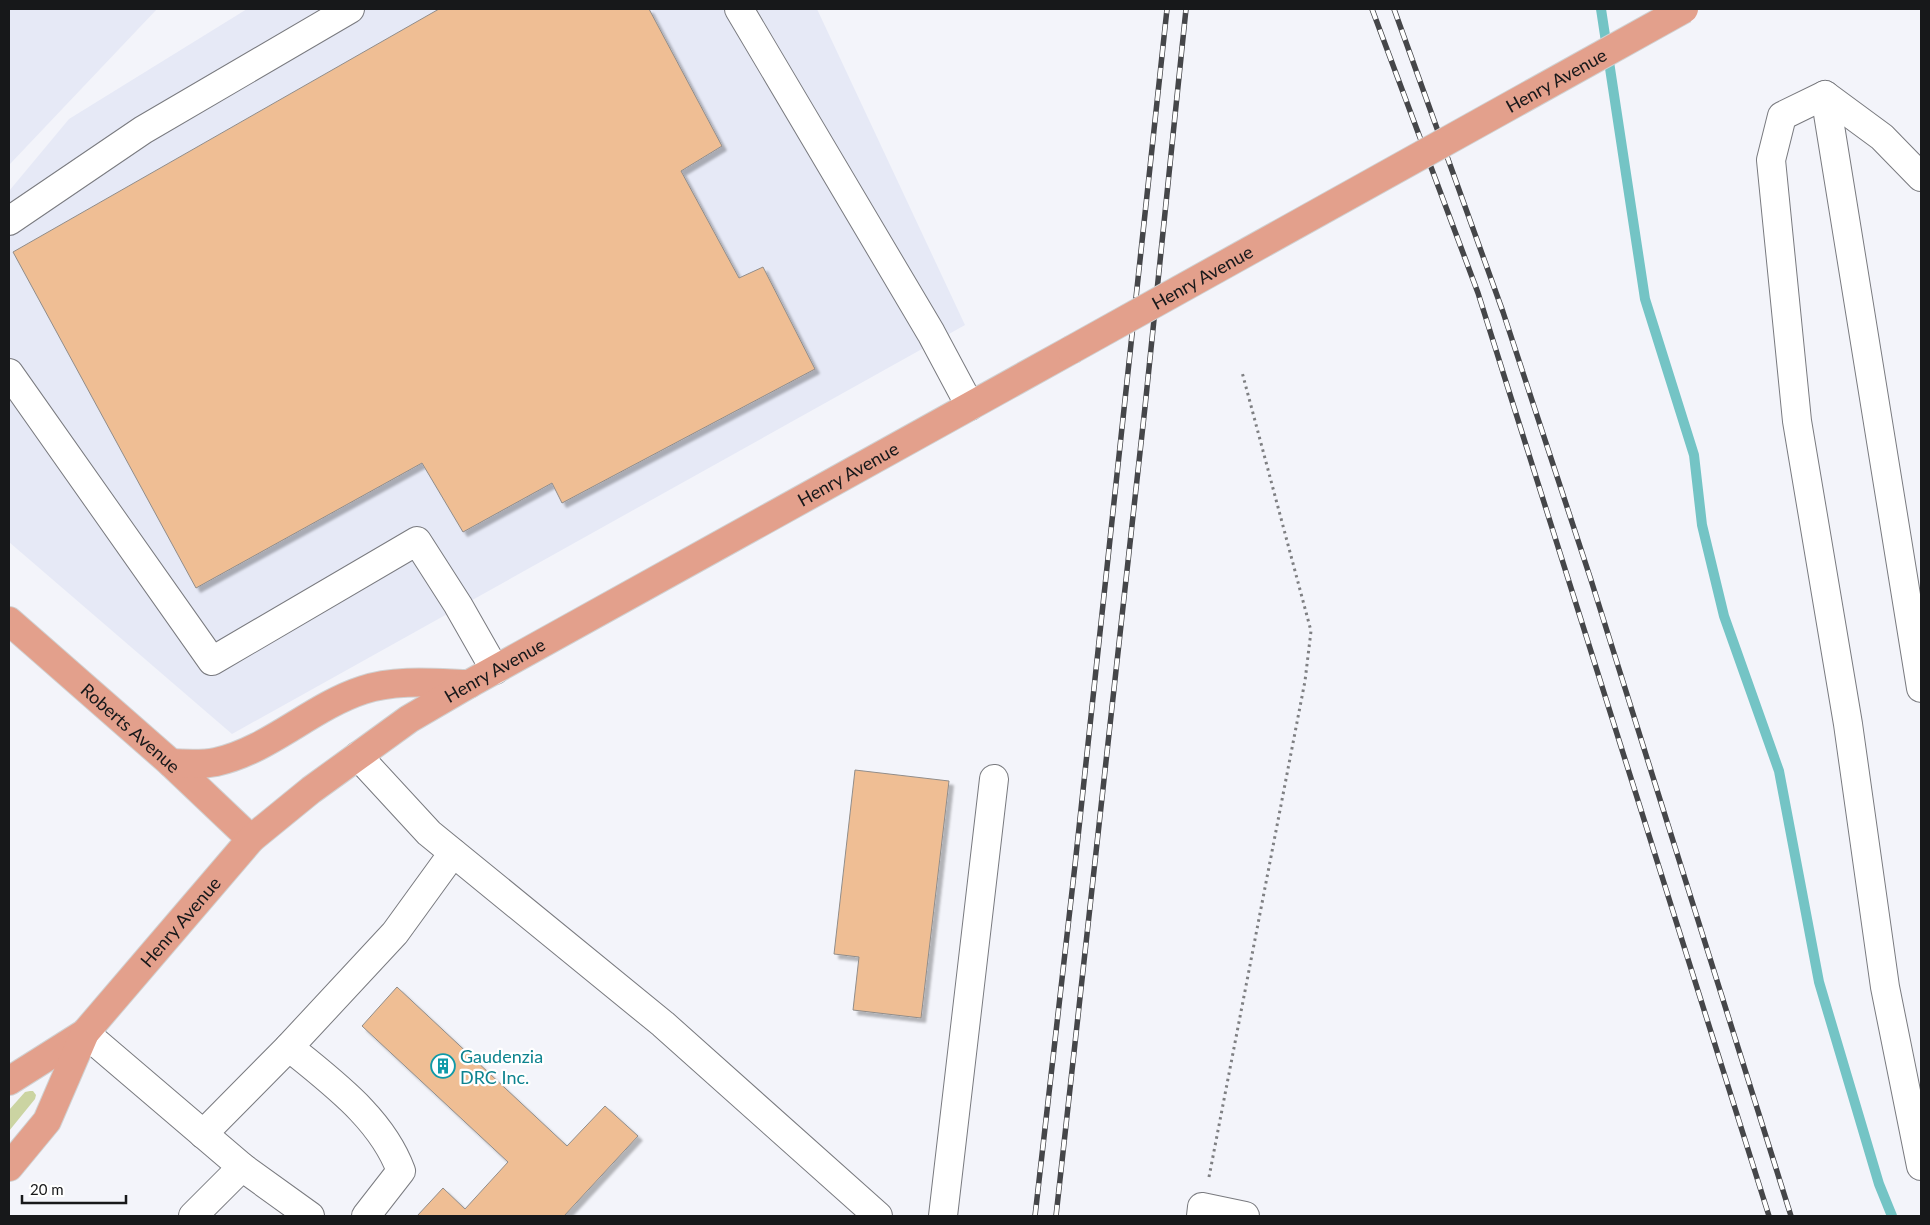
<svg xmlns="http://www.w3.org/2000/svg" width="1930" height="1225" viewBox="0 0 1930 1225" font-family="Lato,sans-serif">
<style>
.built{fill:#e6e9f6}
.green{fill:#cbd4a2}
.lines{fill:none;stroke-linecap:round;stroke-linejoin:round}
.stream{stroke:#74c4c5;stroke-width:10}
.building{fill:#efbe94;stroke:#918d8a;filter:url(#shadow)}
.minor-casing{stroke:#797a7f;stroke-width:30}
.major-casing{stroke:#d1d1d1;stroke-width:30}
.path{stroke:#7e7f82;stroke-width:3;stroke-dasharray:2.5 4;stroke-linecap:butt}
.minor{stroke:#fff;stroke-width:28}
.major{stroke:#e3a08c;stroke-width:28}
.rail-casing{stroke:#454649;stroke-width:5.5}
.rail{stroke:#fff;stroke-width:4;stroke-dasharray:11;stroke-linecap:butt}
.major-bridge-casing{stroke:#d1d1d1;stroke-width:30;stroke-linecap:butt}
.major-bridge{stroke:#e3a08c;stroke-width:28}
.labels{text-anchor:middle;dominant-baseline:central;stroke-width:4.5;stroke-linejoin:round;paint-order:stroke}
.street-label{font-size:18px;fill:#17181a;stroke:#fff}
.culture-label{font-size:18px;fill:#0d838f;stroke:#fff;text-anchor:start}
</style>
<defs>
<filter id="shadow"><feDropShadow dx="4.5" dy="4.5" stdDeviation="1" flood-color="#0004"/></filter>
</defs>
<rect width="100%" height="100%" fill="#f3f4fa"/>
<g class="built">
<polygon points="9,9 157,9 9,165"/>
<polygon points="247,9 817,9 965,325 232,734 9,542 9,191 69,119"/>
</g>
<polygon class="green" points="30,1091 33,1091 36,1095 35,1099 9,1131 9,1110 25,1092"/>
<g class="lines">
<polyline class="stream" points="1601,9 1645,299 1694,455 1702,525 1724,616 1779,771 1819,982 1879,1184 1892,1216"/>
</g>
<g class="building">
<polygon points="439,9 649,9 722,146 681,171 739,278 763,267 815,369 562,503 552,483 463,532 422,463 196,588 13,252"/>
<polygon points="855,770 949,781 921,1018 853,1010 859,957 834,954"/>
<polygon points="397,987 567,1146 605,1106 638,1136 564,1216 417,1216 443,1188 465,1209 508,1162 362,1026"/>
</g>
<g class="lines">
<g class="minor-casing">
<g id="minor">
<polyline points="739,9 931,333 970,406"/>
<polyline points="1825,95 1921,688"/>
<polyline points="1921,177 1882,137 1825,95 1782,116 1771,160 1797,421 1848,724 1885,987 1921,1166"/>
<polyline points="9,221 143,130 350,9"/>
<polyline points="9,373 212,661 417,541 458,605 495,670"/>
<polyline points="358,756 429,833 663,1024 878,1216"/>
<polyline points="85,1033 242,1167 310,1216"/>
<polyline points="289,1047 395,933 453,853"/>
<path d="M203 1134 289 1047C331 1082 381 1117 401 1171L366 1216"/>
<polyline points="193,1216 242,1167"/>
<polyline points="943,1216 994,779"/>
<polyline points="1201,1216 1202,1207 1245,1216"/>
</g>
</g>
<g class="major-casing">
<g id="major">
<path id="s1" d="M9 621 171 763 251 839"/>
<path d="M171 763C186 764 201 765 216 762 270 750 311 707 363 690 396 679 435 683 469 684"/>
<polyline points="9,1081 85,1033"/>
<path id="s2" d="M9 1167 47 1121 85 1033 251 839 311 790 358 756 409 719 469 684 1071 350"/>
</g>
</g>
<polyline class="path" points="1209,1177 1305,681 1311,631 1242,372"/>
<use href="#minor" class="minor"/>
<use href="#major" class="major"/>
<g class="rail-casing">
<g id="rail">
<polyline points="1372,9 1478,293 1769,1216"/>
<polyline points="1394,9 1503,312 1591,580 1791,1216"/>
<polyline points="1035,1216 1075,865 1167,9"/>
<polyline points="1056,1216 1145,407 1186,9"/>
</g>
</g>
<use href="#rail" class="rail"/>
<g class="major-bridge-casing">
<g id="major-bridge">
<path id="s3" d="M1071 350 1684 9"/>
</g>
</g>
<use href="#major-bridge" class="major-bridge"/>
</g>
<defs>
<g id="building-ring" transform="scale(1.25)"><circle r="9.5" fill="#fff" stroke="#0f9aa8" stroke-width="1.5"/><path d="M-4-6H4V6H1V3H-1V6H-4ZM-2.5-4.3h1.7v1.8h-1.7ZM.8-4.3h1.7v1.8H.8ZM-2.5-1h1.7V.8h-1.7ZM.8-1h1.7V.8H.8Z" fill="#0f9aa8"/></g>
</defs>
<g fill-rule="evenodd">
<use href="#building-ring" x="443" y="1066"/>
</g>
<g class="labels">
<g class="street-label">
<text stroke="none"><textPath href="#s3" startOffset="555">Henry Avenue</textPath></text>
<text stroke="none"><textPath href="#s3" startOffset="150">Henry Avenue</textPath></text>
<text stroke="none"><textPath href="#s2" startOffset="1112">Henry Avenue</textPath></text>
<text stroke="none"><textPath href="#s2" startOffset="708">Henry Avenue</textPath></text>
<text stroke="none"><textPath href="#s1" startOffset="162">Roberts Avenue</textPath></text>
<text stroke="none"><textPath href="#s2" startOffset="302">Henry Avenue</textPath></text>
</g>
<g class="culture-label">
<text x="460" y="1056">Gaudenzia<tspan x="460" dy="21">DRC Inc.</tspan></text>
</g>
</g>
<rect width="1930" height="1225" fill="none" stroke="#17181a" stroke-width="20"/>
<path d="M22 1195v8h104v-8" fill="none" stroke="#17181a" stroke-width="2.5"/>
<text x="30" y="1195" font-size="15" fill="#17181a" stroke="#ffffff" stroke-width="4" paint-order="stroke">20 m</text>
</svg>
